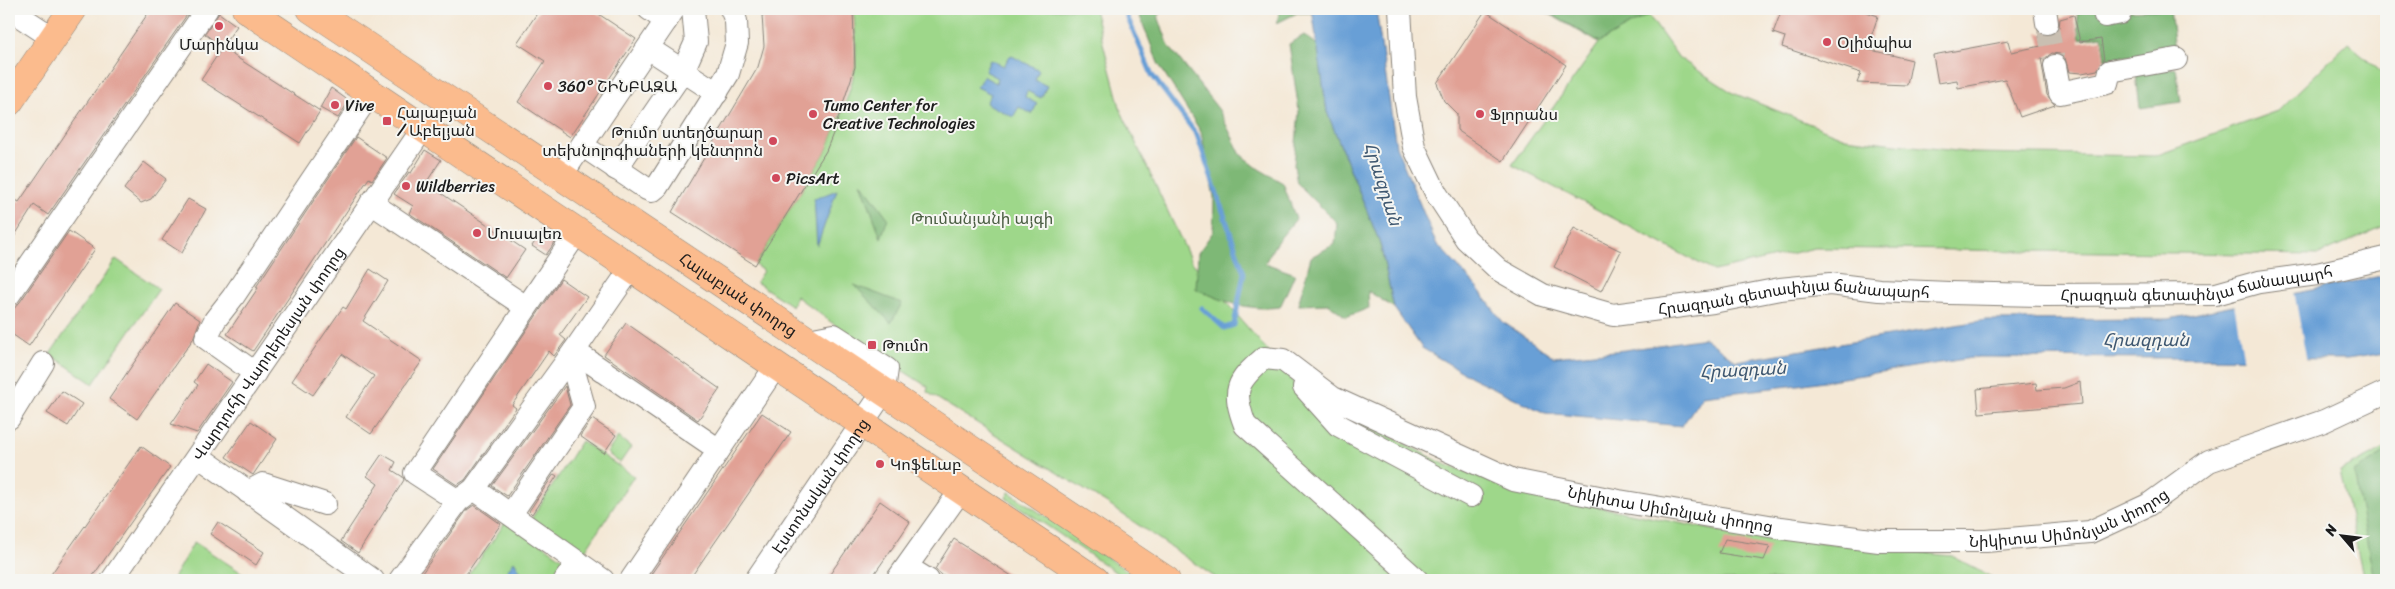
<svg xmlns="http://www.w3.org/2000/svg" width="2395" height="589" viewBox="0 0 2395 589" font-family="Sriracha,'Noto Sans Armenian',sans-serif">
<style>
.green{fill:#9ed78a;stroke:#5d7a53}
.forest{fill:#7eb876;stroke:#4d6a49}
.water{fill:#689fd6;stroke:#425e79}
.pier{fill:#f4e8d6}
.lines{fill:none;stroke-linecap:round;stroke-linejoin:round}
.stream{stroke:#689fd6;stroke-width:5}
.building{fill:#e1a195}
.minor-tunnel{stroke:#c9bfb1;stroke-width:22;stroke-dasharray:22 11;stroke-linecap:butt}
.minor-casing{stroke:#888279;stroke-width:24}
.major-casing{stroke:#888279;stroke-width:29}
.minor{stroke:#fff;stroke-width:22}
.major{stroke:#fbbb8d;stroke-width:28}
.poi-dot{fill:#d1495b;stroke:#f6f6f2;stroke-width:2}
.labels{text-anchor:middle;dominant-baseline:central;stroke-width:4;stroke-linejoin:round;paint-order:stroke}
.poi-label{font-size:16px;fill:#1c1c1c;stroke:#f6f6f2;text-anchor:start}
.park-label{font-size:16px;fill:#4a5d42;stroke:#f6f6f2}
.street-label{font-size:16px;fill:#1c1c1c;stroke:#f6f6f2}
.water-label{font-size:18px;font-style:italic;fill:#3e5770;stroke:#f6f6f2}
</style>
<rect width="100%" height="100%" fill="#f6f6f2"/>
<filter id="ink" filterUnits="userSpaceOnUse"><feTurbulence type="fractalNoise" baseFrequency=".02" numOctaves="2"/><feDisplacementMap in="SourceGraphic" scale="10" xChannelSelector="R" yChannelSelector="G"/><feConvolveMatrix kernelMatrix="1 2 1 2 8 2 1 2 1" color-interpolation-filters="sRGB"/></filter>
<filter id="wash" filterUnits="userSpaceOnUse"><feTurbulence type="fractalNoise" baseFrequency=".0096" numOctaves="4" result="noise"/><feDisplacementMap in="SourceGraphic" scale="20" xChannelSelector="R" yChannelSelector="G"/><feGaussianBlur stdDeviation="1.12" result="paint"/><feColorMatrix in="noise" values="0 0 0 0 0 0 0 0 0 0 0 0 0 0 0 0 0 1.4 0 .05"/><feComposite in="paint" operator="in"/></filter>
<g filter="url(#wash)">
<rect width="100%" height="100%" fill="#f4e8d6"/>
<g class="green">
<path d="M853 9H1094L1121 111 1191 261 1301 390 1444 464 1520 491 1724 532 1952 556 1997 580H1219L1109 505 927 392 928 387 855 340 796 296 792 306 756 282 763 271 755 265 826 151C836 126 851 94 855 67 857 48 855 27 853 9Z"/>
<polygon points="1541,9 1644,9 1679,58 1733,93 1845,138 1973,153 2155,156 2278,111 2348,43 2386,75 2386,225 2319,255 1815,248 1714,271 1512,165 1599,43"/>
<polygon points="116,259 159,289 93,384 50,354"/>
<polygon points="618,437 631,447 620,463 607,453"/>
<polygon points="581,441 634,476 581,557 530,521"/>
<polygon points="2386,448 2386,580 2364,580 2340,471"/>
<polygon points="1009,492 1141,580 1127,580 1006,498"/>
<polygon points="507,520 571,564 559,580 465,580"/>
<polygon points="194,542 253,580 172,580"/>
</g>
<g class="forest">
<path d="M1137 9H1164L1158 16 1169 46 1219 110 1241 155 1259 169 1283 183 1296 219 1276 243 1265 263 1295 274 1280 307C1246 311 1226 302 1196 289L1198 253 1213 232 1214 197 1201 132 1158 63Z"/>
<polygon points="1280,9 1312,9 1313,13 1297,13 1277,23"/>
<polygon points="1541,9 1644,9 1648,15 1600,42"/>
<polygon points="2099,9 2125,11 2170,9 2175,50 2105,59 2102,36 2080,39 2077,13"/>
<polygon points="1304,35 1318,45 1327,112 1380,243 1394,308 1368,291 1369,308 1346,317 1329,304 1298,305 1311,257 1335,244 1337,223 1297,183 1294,165 1299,111 1289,44"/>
<polygon points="2176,68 2181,102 2140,108 2136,74"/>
<polygon points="861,182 888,218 881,238"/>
<polygon points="854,285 902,303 891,323"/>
<polygon points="2386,452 2386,570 2383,575 2374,580 2354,472"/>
</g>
<g class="water">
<polygon points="1312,9 1376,9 1396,146 1436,243 1476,286 1503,322 1554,357 1625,350 1705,338 1736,361 1986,320 2169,319 2386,275 2386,353 2347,359 1978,357 1798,385 1702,396 1682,426 1545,413 1471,377 1422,348 1394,308 1380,243 1327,112"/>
<polygon points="1010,55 1039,70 1035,80 1047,86 1041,98 1027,91 1025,97 1037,104 1032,114 1019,107 1013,117 986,103 991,94 977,87 983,76 996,83 998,78 985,71 990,60 1004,66"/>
<polygon points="837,190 817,246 814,199"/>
<polygon points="514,561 521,572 520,579 501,580"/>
</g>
<polygon class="pier" points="2294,291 2307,362 2244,362 2234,303"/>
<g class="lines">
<polyline class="stream" points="1124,9 1152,75 1197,135 1244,273 1234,325 1224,328 1202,308"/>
</g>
<g id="blocks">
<g class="building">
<polygon points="151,9 191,9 48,215 34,205 9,245 9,196 19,202"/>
<polygon points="540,9 591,9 636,39 570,137 518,102 545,61 517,43"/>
<polygon points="1782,9 1858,9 1878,16 1867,49 1912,60 1907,85 1857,83 1861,73 1782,47 1785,37 1773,33"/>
<polygon points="853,10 855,67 834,131 826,151 755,265 672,212 758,67 764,46 762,15"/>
<polygon points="1485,11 1566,65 1503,161 1457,130 1457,114 1444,101 1437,83"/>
<polygon points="219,13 237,26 222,47 205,34"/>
<polygon points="2074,15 2080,42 2101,39 2104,60 2097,70 2082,73 2069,72 2065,58 2060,54 2052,53 2044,59 2041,58 2047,95 2055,105 2020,117 2005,79 1958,88 1957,80 1938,83 1933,55 2008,41 2011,52 2041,46 2038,32 2048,36 2055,34 2059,27 2060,19"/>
<polygon points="222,48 320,111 300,143 201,80"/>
<polygon points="331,88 349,101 338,118 320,108"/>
<polygon points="356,137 387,158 372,180 369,178 253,351 227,334 258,288 256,287"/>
<polygon points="425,150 441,160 426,183 525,250 506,278 409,213 413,206 394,194 409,172 411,173"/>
<polygon points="144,162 166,179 151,199 141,203 124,189"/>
<polygon points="188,199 206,209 182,253 162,240"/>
<polygon points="1574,228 1621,251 1601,291 1554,267"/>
<polygon points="543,230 557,239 546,255 532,246"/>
<polygon points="69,231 95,249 29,346 9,332 9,314 20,302"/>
<polygon points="370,269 388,281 363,321 422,361 371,434 346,417 374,376 342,354 313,395 292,381 343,307 346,309"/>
<polygon points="561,279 587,297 560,335 566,340 554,356 549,351 512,405 516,408 465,480 457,485 433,469"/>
<polygon points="175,303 200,320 193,339 137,419 109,399"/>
<polygon points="626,323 720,389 698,420 604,355"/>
<polygon points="206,364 232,382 197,433 171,424 198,385 194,382"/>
<polygon points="2080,382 2082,404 1979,413 1977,389 2036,383 2037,390 2064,388"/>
<polygon points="565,386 570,405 507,496 492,486"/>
<polygon points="62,391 82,404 68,426 47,413"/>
<polygon points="762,413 791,432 689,580 647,580"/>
<polygon points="592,419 616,435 604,453 580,436"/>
<polygon points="251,421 277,439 253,475 226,457"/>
<polygon points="141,446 170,467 90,580 47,580"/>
<polygon points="382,454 396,462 392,470 403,477 404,480 358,553 341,541 378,484 367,476"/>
<polygon points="554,474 557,476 532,514 529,511"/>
<polygon points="880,501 910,522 900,537 870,580 826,580"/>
<polygon points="474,505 501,524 462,580 417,580 467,510"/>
<polygon points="218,522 264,552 256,565 210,534"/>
<polygon points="954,539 1018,580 948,580 935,569"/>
<polygon points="1725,539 1770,546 1764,560 1719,553"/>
</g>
</g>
</g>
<g filter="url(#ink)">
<use href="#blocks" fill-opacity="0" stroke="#888279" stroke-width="1"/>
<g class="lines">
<polyline class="minor-tunnel" points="2047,23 2055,66"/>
<g class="minor-casing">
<g id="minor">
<polyline points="9,9 53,38"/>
<polyline points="649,9 666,21"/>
<path id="s1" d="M1400 9 1405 97 1414 147 1436 193 1466 239 1499 270 1543 295 1613 315 1713 302 1780 289 1830 284 1879 290 1949 293 2045 295 2216 294 2259 282 2317 274 2386 258"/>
<polyline points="2045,9 2047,23"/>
<polyline points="2103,9 2105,16 2120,13"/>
<polyline points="648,48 717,93"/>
<polyline points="2055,66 2060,93 2107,83 2110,71 2176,59"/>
<polyline points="592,152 647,189 652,191 657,187 728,74 737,43 736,21 731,9"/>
<polyline points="616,169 683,71 696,42 693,9"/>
<polyline points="561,176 674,9"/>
<polyline points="371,203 526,307"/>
<polyline points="9,295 207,9"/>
<polyline points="574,351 719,450"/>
<polyline points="255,373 206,338 215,320 233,297 371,92"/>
<polyline points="1304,387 1338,425 1471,496"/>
<polyline points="9,418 43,363"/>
<polyline points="198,456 373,580"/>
<polyline points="474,489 603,580"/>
<polyline points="248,492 263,484 325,504"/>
<polyline points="458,501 415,473 578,231"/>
<polyline points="511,514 584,407 570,357"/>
<polyline points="907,567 928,580"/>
<path id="s2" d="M112 580 424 127"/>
<polyline points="400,580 458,501 474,489 574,351 632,267"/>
<polyline points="565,580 578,562"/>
<polyline points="631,580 776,366"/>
<path id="s3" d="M756 580 884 391 887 369 834 335 808 340"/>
<polyline points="897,580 961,490"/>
<path id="s4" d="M1417 580 1245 425C1232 390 1236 382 1264 358L1283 360 1333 398 1513 480 1619 501 1781 528 1879 541H1986L2090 532 2148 505 2209 461 2324 421 2386 392"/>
</g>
</g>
<g class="major-casing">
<g id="major">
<polyline points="246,9 1095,580"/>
<path id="s5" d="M311 9 1166 580"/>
<polyline points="9,102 73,9"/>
</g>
</g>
<use href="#minor" class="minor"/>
<use href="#major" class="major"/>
</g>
</g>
<g class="poi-dot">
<circle cx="219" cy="26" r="5"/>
<circle cx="1827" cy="42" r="5"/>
<circle cx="548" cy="86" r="5"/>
<circle cx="335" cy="105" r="5"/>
<circle cx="813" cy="114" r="5"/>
<circle cx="1480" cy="114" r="5"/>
<rect x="382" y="116" width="10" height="10" rx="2.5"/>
<circle cx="773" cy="141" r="5"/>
<circle cx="776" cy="178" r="5"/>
<circle cx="406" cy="186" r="5"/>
<circle cx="477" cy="233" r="5"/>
<rect x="867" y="340" width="10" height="10" rx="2.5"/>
<circle cx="880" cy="464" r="5"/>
</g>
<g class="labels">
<g class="poi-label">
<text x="1837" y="42">Օլիմպիա</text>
<text x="219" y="44" text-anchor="middle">Մարինկա</text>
<text x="558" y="86">360° ՇԻՆԲԱԶԱ</text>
<text x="345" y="105">Vive</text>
<text x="823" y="105">Tumo Center for<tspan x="823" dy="18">Creative Technologies</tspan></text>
<text x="397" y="112">Հալաբյան<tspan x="397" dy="18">/ Աբելյան</tspan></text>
<text x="1490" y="114">Ֆլորանս</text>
<text x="763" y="132" text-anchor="end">Թումո ստեղծարար<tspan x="763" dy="18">տեխնոլոգիաների կենտրոն</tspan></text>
<text x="786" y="178">PicsArt</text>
<text x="416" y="186">Wildberries</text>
<text x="487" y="233">Մուսալեռ</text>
<text x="882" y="345">Թումո</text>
<text x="890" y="464">ԿոֆեԼաբ</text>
</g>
<g class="park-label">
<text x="982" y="218">Թումանյանի այգի</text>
</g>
<g class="street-label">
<text stroke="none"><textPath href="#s1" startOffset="1001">Հրազդան գետափնյա ճանապարհ</textPath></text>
<text stroke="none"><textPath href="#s5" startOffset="514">Հալաբյան փողոց</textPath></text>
<text stroke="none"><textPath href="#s1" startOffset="596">Հրազդան գետափնյա ճանապարհ</textPath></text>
<text stroke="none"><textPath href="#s2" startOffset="275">Վարդուհի Վարդերեսյան փողոց</textPath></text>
<text stroke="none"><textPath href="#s3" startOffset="114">Էստոնական փողոց</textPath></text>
<text stroke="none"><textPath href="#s4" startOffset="749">Նիկիտա Սիմոնյան փողոց</textPath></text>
<text stroke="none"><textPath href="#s4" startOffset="1154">Նիկիտա Սիմոնյան փողոց</textPath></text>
</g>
<g class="water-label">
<text transform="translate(1383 184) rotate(72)">Հրազդան</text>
<text x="2146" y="340">Հրազդան</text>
<text transform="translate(1743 370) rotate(-3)">Հրազդան</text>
</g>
</g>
<rect width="2395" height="589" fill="none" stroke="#f6f6f2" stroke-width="30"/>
<g transform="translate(2342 536) rotate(298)" stroke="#f6f6f2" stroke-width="4" paint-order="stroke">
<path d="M0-4L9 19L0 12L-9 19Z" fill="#1c1c1c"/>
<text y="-8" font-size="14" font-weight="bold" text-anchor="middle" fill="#1c1c1c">N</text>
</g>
</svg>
